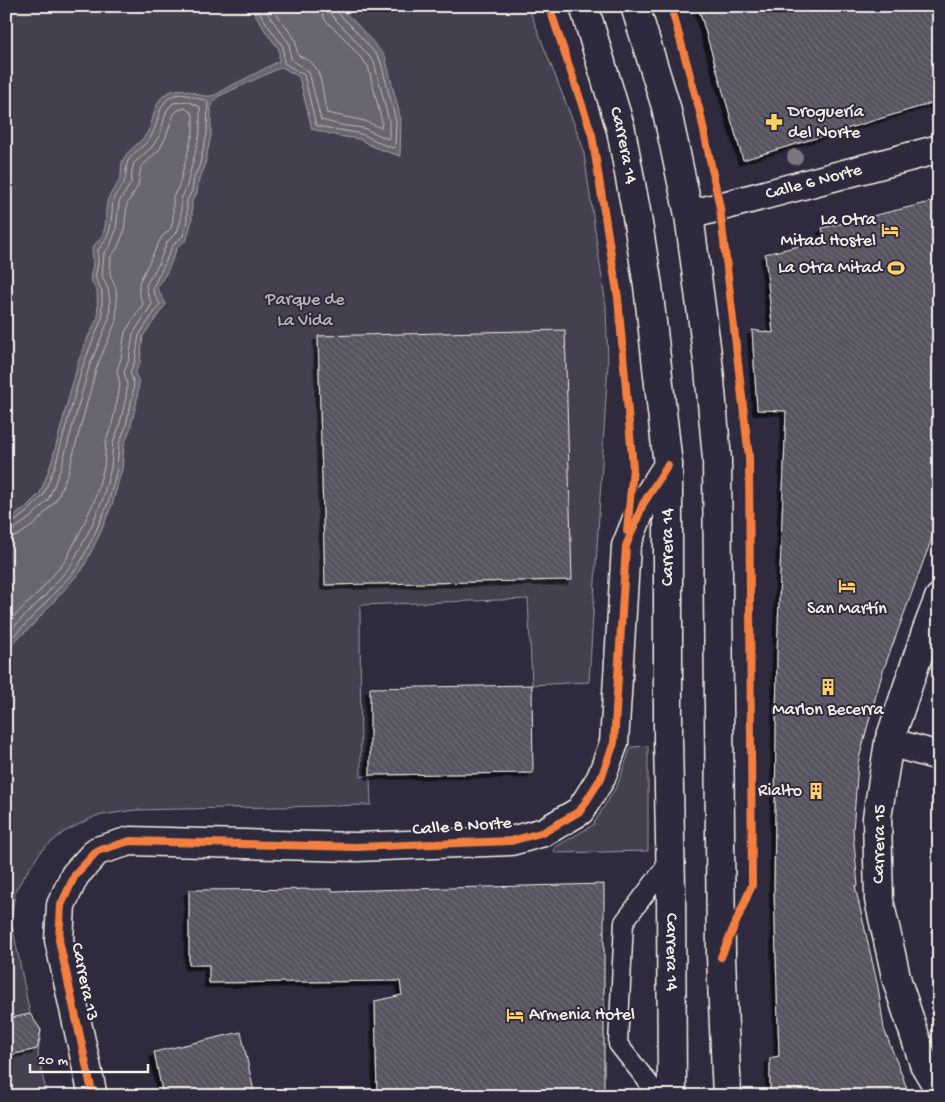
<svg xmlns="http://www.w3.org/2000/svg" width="945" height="1102" viewBox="0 0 945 1102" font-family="'Gochi Hand',sans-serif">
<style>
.green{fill:#454050;stroke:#9c989c}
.water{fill:#6a6670;stroke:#a19ea0}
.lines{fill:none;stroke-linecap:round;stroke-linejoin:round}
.shore{stroke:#bdb9b8;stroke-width:1}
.building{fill:url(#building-back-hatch);stroke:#f4f1e8;filter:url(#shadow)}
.lane-casing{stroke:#f4f1e8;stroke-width:21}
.street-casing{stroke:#f4f1e8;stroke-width:31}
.secondary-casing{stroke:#f4f1e8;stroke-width:31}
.lane{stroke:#2f2a3d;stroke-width:18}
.street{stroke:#2f2a3d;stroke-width:28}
.secondary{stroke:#2f2a3d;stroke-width:28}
.cycleway-casing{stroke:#2f2a3d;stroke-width:11}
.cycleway{stroke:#f27e40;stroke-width:8}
.tree{fill:#7a757e}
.labels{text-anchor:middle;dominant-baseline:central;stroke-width:4;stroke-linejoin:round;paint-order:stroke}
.poi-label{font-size:18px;fill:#f4f1e8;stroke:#2f2a3d;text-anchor:end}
.street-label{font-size:18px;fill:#f4f1e8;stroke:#2f2a3d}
.park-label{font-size:18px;fill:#b7b3b3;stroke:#2f2a3d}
</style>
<defs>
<pattern id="building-back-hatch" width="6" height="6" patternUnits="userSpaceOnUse" patternTransform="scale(1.25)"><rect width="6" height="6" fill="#56525f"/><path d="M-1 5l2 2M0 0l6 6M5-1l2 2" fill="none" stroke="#6f6b76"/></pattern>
<filter id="shadow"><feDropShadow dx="-4.5" dy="4.5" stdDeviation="0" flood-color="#0009"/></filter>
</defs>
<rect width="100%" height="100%" fill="#2f2a3d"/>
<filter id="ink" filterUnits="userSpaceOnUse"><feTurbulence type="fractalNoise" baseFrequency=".02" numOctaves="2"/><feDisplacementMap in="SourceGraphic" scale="10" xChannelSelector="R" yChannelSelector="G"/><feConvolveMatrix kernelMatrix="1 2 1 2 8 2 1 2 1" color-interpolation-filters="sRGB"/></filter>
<g filter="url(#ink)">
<g class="green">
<polygon points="6,6 528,6 583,147 606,306 608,364 589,682 532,685 528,599 360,605 361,777 370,775 371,805 135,810 96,816 64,832 41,851 16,889 11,919 30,1014 41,1030 38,1055 47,1096 6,1096"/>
<polygon points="648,746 648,851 555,853 554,848 593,825 618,784 631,747"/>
</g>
<path class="water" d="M250 6H338L357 24 385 56 401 120 400 156 376 148 359 139 338 136 312 129 299 77 282 67 217 97 211 107V135L204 169 199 179 197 193 192 201V220L187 239 177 248 168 270 157 288 166 304 143 336 140 363 135 373 139 383 137 400 130 430 124 445 122 469 112 505 100 534 82 570 29 629 6 648V522L25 508 40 493 51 464 78 363 87 339 98 317 97 291 90 279 93 264 92 247C112 230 102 219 108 199 110 192 118 186 120 179 123 172 119 167 124 158 131 146 143 143 149 129 154 118 155 99 167 93 186 83 196 98 211 96 217 95 223 90 228 87 245 79 262 70 279 61V49L267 34Z"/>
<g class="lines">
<g class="shore">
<path d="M255 6 271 30 283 46 284 63 304 75 316 125C331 130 346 130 360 134 372 137 382 146 394 148L395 146 396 121 380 59 353 28 336 11 335 6"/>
<polyline points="262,6 289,43 291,59 309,72 321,120 340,125 363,128 388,139 389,137 389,121 374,62 348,32 331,15 328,6"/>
<path d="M271 6 295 39 298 55C303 58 308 60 312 63 324 75 322 98 327 113L365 121 381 128 382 122 368 66 343 37 325 20 322 13 321 6"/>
<path d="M6 525 11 524 27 512 43 496 55 466 83 365 102 318V291L95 277 98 264V250C109 237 111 229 112 212 113 208 112 203 113 200 115 193 123 188 125 180 127 174 125 168 128 161 134 150 147 146 153 133 158 122 159 105 169 98 181 89 194 99 206 100L208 103 207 134 199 167 194 177 192 191 187 200V220L183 236 173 245 163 267 153 287V291L160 304 139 335 135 361 130 372 134 384 132 399 125 429 119 444 117 469 108 503 96 531 78 567 25 625 6 642"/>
<polyline points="6,531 13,530 31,517 48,500 61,468 89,367 109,319 110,301 108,289 102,276 104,253 110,246 116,230 119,202 131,183 132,170 134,163 152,147 159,136 167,110 173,103 187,101 200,107 200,133 186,189 181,199 181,220 177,232 167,242 158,265 146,285 147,292 152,304 133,334 129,360 124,372 127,385 126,398 119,427 113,443 111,468 102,501 90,529 72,564 44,597 6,634"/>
<polyline points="6,538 17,536 35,524 57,499 69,470 96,369 116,321 117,301 116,289 110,274 111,256 117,249 124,232 127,204 138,186 141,167 159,150 165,139 174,114 178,110 185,108 193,114 193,132 179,186 173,197 173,219 171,228 161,238 139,283 139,293 143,304 125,332 121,358 117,371 120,385 118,397 112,424 106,441 104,467 95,499 83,526 66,560 39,592 6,624"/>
</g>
</g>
<g class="building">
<polygon points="698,6 939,6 939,101 743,160"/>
<polygon points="939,200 939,519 883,671 871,713 858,763 853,831 858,886 855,886 878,987 884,1029 910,1096 770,1096 770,1058 779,1056 774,890 777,654 786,411 757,410 752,330 773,333 765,254 825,240 822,228"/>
<polygon points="565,330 572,580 325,585 318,336"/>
<polygon points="532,685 533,773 370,775 370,688"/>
<polygon points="604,884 604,1096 377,1096 375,1001 402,995 400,981 209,983 209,965 189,965 189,890 332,889 332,891"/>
<polygon points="30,1014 41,1030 37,1049 6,1056 6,1019"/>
<polygon points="241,1032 255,1096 163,1096 154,1052"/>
</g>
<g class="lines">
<g class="lane-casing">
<polyline id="lane" points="659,1096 618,1044 624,922 670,861"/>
</g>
<g class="street-casing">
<g id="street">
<path id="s1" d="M689 215 939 149"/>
<polyline points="889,742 939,756"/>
<polyline points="93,1096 59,940 61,905 75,875 97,851 130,841 356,847 511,841 544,832 580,811 601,778 614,743 626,546 643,504 668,465"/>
</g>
</g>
<g class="secondary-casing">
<g id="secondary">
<path id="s2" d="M584 6 621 130 636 211 648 286 668 465V739L671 888 672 1096"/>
<polyline points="635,6 666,107 689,215 709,369 717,459 721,957 727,1096"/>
<polyline points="939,598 926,632 889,742 877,818 879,900 897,981 924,1064 939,1089"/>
</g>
</g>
<use href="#lane" class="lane"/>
<use href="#street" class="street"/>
<use href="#secondary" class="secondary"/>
<g class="cycleway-casing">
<g id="cycleway">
<polyline points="549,6 592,135 618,298 633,468 627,531"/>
<polyline points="671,6 700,112 720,208 749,457 752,885 721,957"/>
<polyline points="93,1096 59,940 61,905 75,875 97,851 130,841 356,847 511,841 544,832 580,811 601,778 614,743 626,546 643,504 668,465"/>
</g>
</g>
<use href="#cycleway" class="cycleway"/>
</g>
<circle class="tree" cx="795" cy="157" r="8"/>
</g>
<defs>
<g id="pharmacy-bare" transform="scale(1.35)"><path d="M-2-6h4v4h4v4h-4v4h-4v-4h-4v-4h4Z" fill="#ffd166" stroke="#2f2a3d" stroke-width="2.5" paint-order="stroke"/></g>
<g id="hotel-bare" transform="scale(1.35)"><path d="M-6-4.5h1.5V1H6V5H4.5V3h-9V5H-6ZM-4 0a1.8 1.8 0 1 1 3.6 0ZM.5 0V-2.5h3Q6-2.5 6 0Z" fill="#ffd166" stroke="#2f2a3d" stroke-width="2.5" paint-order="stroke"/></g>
<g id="stadium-bare" transform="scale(1.35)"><path d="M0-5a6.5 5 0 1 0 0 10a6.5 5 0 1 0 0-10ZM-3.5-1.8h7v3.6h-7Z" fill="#ffd166" stroke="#2f2a3d" stroke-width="2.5" paint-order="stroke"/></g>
<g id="building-bare" transform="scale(1.35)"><path d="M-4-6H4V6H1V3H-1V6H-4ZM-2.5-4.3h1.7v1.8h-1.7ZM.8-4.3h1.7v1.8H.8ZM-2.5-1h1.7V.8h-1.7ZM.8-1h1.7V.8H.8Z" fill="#ffd166" stroke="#2f2a3d" stroke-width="2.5" paint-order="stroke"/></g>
</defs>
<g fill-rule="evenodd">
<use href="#pharmacy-bare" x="774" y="122"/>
<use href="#hotel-bare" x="890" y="230"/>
<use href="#stadium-bare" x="896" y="268"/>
<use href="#hotel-bare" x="847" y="586"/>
<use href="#building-bare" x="828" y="687"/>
<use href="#building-bare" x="816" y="791"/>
<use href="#hotel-bare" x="515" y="1015"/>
</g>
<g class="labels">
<g class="poi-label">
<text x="788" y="112" text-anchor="start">Droguería<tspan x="788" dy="21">del Norte</tspan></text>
<text x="876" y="220">La Otra<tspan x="876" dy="21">Mitad Hostel</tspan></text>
<text x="882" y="268">La Otra Mitad</text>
<text x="847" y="609" text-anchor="middle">San Martín</text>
<text x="828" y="710" text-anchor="middle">Marlon Becerra</text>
<text x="802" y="791">Rialto</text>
<text x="529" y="1015" text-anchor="start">Armenia Hotel</text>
</g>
<g class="street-label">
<text stroke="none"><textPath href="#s2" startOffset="145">Carrera 14</textPath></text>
<text stroke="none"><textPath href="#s1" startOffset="129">Calle 6 Norte</textPath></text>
<text transform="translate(668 547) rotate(-90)">Carrera 14</text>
<text transform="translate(462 827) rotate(-4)">Calle 8 Norte</text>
<text transform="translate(880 844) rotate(-89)">Carrera 15</text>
<text stroke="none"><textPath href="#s2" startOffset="955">Carrera 14</textPath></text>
<text transform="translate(84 982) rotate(78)">Carrera 13</text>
</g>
<g class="park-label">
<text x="305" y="300">Parque de<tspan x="305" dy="21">La Vida</tspan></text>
</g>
</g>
<rect width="945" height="1102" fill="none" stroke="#2f2a3d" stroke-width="25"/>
<rect x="12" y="12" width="920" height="1077" fill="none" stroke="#f4f1e8" stroke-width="2" filter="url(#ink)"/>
<path d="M30 1064v8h118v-8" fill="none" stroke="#f4f1e8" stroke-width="2.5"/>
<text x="38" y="1064" font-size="15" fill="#f4f1e8" stroke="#2f2a3d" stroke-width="4" paint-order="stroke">20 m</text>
</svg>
